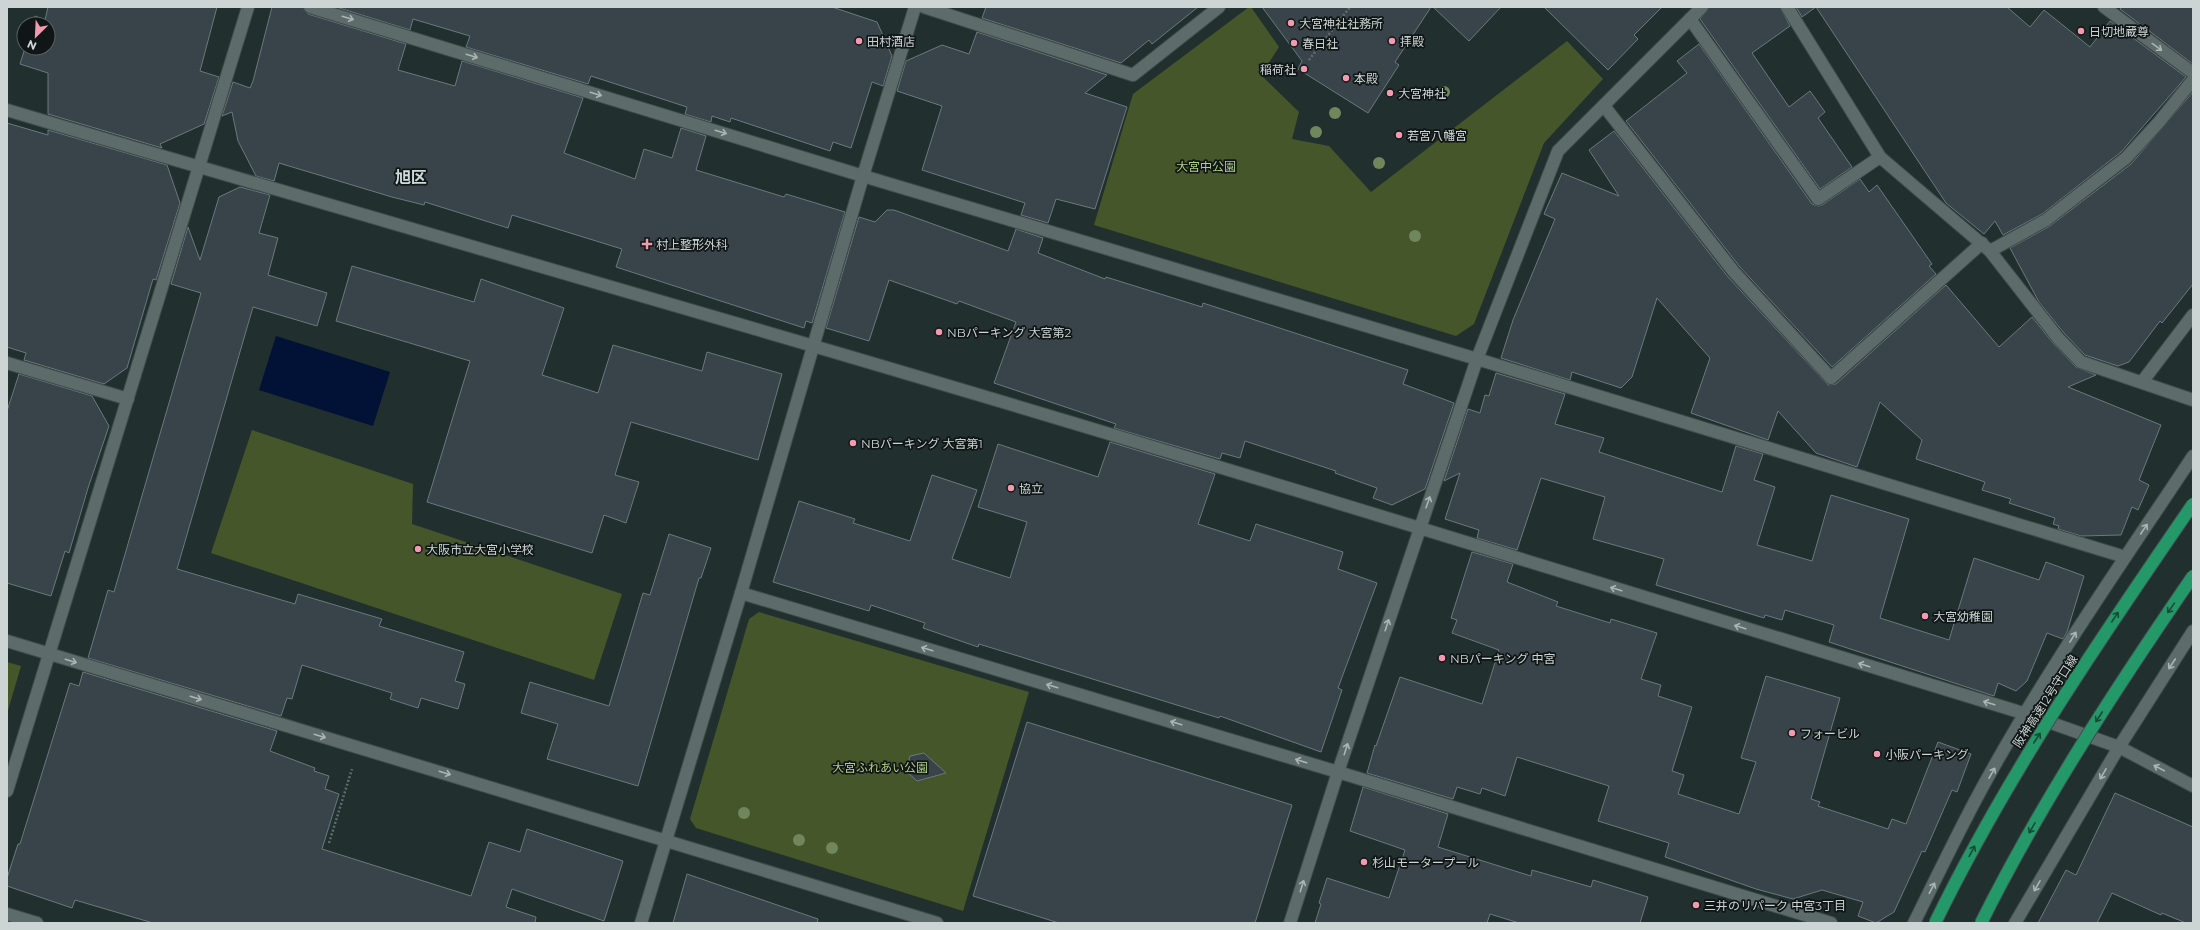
<svg xmlns="http://www.w3.org/2000/svg" width="2200" height="930" viewBox="0 0 2200 930" font-family="Montserrat,'Noto Sans JP',sans-serif">
<style>
.green{fill:#45572a}
.water{fill:#021136}
.building{fill:#39444a;stroke:#6b787e}
.lines{fill:none;stroke-linecap:round;stroke-linejoin:round}
.service-casing{stroke:#404c4b;stroke-width:14}
.minor-casing{stroke:#404c4b;stroke-width:14}
.tertiary-casing{stroke:#404c4b;stroke-width:14}
.path{stroke:#616c6c;stroke-width:2.5;stroke-dasharray:2 2;stroke-linecap:butt}
.service{stroke:#5d6c6b;stroke-width:12}
.minor{stroke:#5d6c6b;stroke-width:12}
.tertiary{stroke:#5d6c6b;stroke-width:12}
.motorway-bridge-casing{stroke:#404c4b;stroke-width:14;stroke-linecap:butt}
.motorway-bridge{stroke:#249869;stroke-width:12}
.tree{fill:#70875d}
.oneway{stroke:#abb5b4}
.oneway2{stroke:#184937}
.poi-dot{fill:#f29ab0;stroke:#101515;stroke-width:1.5}
.labels{text-anchor:middle;dominant-baseline:central;stroke-width:3.5;stroke-linejoin:round;paint-order:stroke}
.poi-label{font-size:12px;fill:#ccd4d4;stroke:#101515;text-anchor:start}
.park-label{font-size:12px;fill:#b0cf84;stroke:#101515}
.street-label{font-size:12px;fill:#ccd4d4;stroke:#101515}
.district-label{font-size:16px;font-weight:bold;fill:#cbdbdb;stroke:#101515}
</style>
<rect width="100%" height="100%" fill="#212f2e"/>
<g class="green">
<polygon points="1249,7 1251,7 1279,47 1261,75 1299,112 1292,139 1329,146 1371,192 1567,41 1603,79 1544,143 1474,324 1456,336 1094,225 1133,94"/>
<polygon points="252,430 413,484 412,524 622,594 594,680 211,553"/>
<polygon points="759,612 1029,692 963,911 696,828 690,819 749,619"/>
<polygon points="7,662 21,666 7,714"/>
</g>
<polygon class="water" points="276,336 390,372 373,426 259,390"/>
<g class="building">
<polygon points="48,7 217,7 200,71 219,77 204,124 160,144 162,148 48,114 48,73 20,64 25,48 48,48 48,24 33,24 35,16 45,20"/>
<polygon points="272,7 303,7 308,14 406,44 398,70 455,86 462,61 583,98 564,153 635,179 644,149 672,158 681,128 706,136 696,170 784,197 786,194 845,212 812,323 806,321 804,328 616,267 622,249 512,215 508,228 425,202 424,205 392,197 279,163 274,181 256,176 238,141 232,112 222,116 233,82 250,88 253,81"/>
<polygon points="336,7 832,7 877,22 892,56 883,86 872,82 851,148 833,142 830,151 731,118 730,122 712,116 711,122 685,114 687,107 591,76 588,84 466,47 470,36 413,19 410,30"/>
<polygon points="986,7 1198,7 1152,44 1149,40 1121,63 982,18"/>
<polygon points="1262,7 1431,7 1395,62 1399,65 1368,113 1298,69 1302,61"/>
<polygon points="1433,7 1501,7 1469,41"/>
<polygon points="1544,7 1662,7 1634,35 1638,39 1608,70"/>
<polygon points="1709,7 1780,7 1790,26 1752,53 1789,107 1810,91 1825,112 1818,118 1852,167 1820,189 1700,19"/>
<polygon points="1796,7 1816,7 1802,17"/>
<polygon points="1816,7 2007,7 2030,27 2044,10 2090,47 2110,21 2186,77 2121,152 2042,214 2003,235 1995,221 1984,234 1946,203"/>
<polygon points="2121,7 2193,7 2193,64 2120,9"/>
<polygon points="977,32 1107,75 1085,93 1127,107 1095,209 1056,199 1048,223 1021,215 1025,203 922,170 942,106 897,91 906,61 942,45 969,54"/>
<polygon points="1699,44 1812,204 1818,206 1822,205 1860,179 1869,192 1877,185 1932,264 1929,266 1936,274 1832,367 1740,267 1626,121 1687,73 1677,61"/>
<polygon points="2193,92 2193,284 2162,323 2160,321 2129,362 2118,366 2085,355 2064,333 2039,302 2010,248 2050,226 2131,164"/>
<polygon points="7,123 48,135 48,130 167,165 180,203 156,280 153,279 127,368 104,384 24,360 26,353 7,347"/>
<polygon points="1614,131 1728,277 1828,385 1836,384 1946,285 1999,347 2032,317 2053,343 2076,367 2096,375 2068,387 2161,425 2139,480 2149,485 2138,510 2132,507 2121,535 2081,536 2058,529 2059,526 2053,524 2055,518 2009,503 2011,499 1982,490 1985,482 1916,459 1922,440 1880,402 1857,467 1816,453 1778,411 1768,440 1691,413 1710,358 1657,298 1632,377 1621,388 1572,372 1570,380 1501,358 1513,320 1555,219 1544,214 1562,173 1619,196 1589,150"/>
<polygon points="240,187 270,195 259,233 278,238 268,275 327,293 317,326 253,307 177,569 295,604 298,594 382,619 379,626 464,652 455,681 465,684 458,709 421,698 418,708 390,699 392,693 302,665 292,699 287,698 281,716 88,658 108,590 114,592 201,293 171,284 188,227 200,260 219,197"/>
<polygon points="887,210 894,210 1008,251 1016,229 1043,238 1038,253 1105,279 1106,277 1202,307 1203,303 1408,370 1403,384 1454,403 1425,489 1392,505 1373,498 1377,488 1335,473 1336,471 1245,441 1240,458 1222,453 1220,459 1114,428 1116,424 994,383 1016,322 959,301 957,304 889,280 869,341 826,328 859,217 875,222"/>
<polygon points="352,266 474,302 481,279 564,308 542,375 598,393 613,345 702,371 707,352 782,374 758,460 631,422 615,475 639,482 626,523 604,515 592,553 427,502 470,361 336,321"/>
<polygon points="1496,373 1565,394 1555,424 1604,438 1599,452 1722,492 1736,446 1763,454 1754,480 1775,487 1757,545 1812,561 1831,495 1909,519 1880,618 1949,640 1974,558 2039,580 2046,562 2084,576 2067,632 2063,639 2047,633 2027,681 2016,691 1998,683 1994,696 1829,642 1834,625 1785,610 1782,620 1765,615 1764,618 1656,585 1664,559 1593,539 1605,497 1541,478 1517,550 1477,538 1479,530 1445,519 1460,473 1444,481 1468,409 1480,413 1485,395 1489,396"/>
<polygon points="19,374 92,396 109,426 88,488 69,553 65,551 51,596 7,583 7,411"/>
<polygon points="1110,442 1215,474 1198,524 1250,541 1256,524 1343,552 1338,569 1377,583 1338,688 1342,690 1321,752 1220,716 1219,718 979,644 978,647 923,628 925,623 871,605 869,611 773,582 799,501 855,519 853,523 910,541 932,475 977,490 952,559 1010,578 1027,522 978,507 998,444 1098,477"/>
<polygon points="669,534 711,548 701,578 699,578 638,786 547,759 558,724 521,713 530,682 609,706 643,593 650,595"/>
<polygon points="1472,552 1513,564 1507,582 1558,602 1556,606 1610,623 1611,619 1657,633 1641,679 1661,685 1658,696 1692,707 1672,771 1684,775 1678,794 1739,814 1756,762 1741,758 1766,676 1840,698 1811,799 1820,802 1818,806 1888,829 1892,819 1906,824 1938,742 1971,754 1957,792 1952,790 1925,852 1922,851 1894,912 1876,923 1858,916 1863,902 1822,890 1793,899 1756,889 1665,857 1669,843 1598,821 1609,786 1517,757 1505,796 1482,788 1480,794 1457,787 1453,799 1367,773 1375,745 1376,746 1400,677 1482,704 1499,650 1452,633 1457,620 1451,618"/>
<polygon points="83,672 277,731 270,751 315,768 314,771 329,776 325,789 339,794 322,849 471,896 489,842 520,852 527,829 623,861 604,921 512,889 506,907 536,917 535,923 153,923 75,900 72,908 7,886 7,878 18,844 20,844 70,683 79,686"/>
<polygon points="1027,722 1292,805 1255,923 1059,923 973,896"/>
<polygon points="924,753 946,773 917,781 906,771 910,756"/>
<polygon points="1363,787 1448,814 1438,847 1531,876 1532,870 1591,887 1593,880 1648,897 1640,923 1519,923 1490,914 1487,923 1315,923 1321,904 1319,903 1327,878 1389,898 1405,850 1350,831"/>
<polygon points="2115,793 2193,827 2193,923 2186,923 2162,913 2161,915 2112,893 2097,923 2038,923 2066,870 2076,875"/>
<polygon points="687,874 818,919 817,923 673,923"/>
</g>
<g class="lines">
<g class="service-casing">
<g id="service">
<polyline points="1787,7 1880,157 1990,251 2058,338 2081,362 2193,400"/>
<polyline points="1690,19 1818,199 1880,157"/>
<polyline points="1604,106 1734,272 1831,378 1982,243"/>
<polyline points="1990,251 2046,220 2126,158 2159,122 2193,80"/>
<polyline points="2142,382 2193,315"/>
</g>
</g>
<g class="minor-casing">
<g id="minor">
<polyline points="310,7 863,176 1477,359 2125,557"/>
<polyline points="924,7 1133,75 1219,7"/>
<polyline points="2104,7 2193,73"/>
<path d="M7 110C274 190 542 266 810 345 1216 464 1621 590 2026 714L2119 747 2193 786"/>
<polyline points="7,363 128,399"/>
<polyline points="741,593 1338,772 1831,923"/>
<polyline points="7,641 937,923"/>
<polyline points="7,791 248,7"/>
<polyline points="7,914 37,923"/>
<polyline points="1290,923 1338,772 1477,359 1558,151 1702,7"/>
<path d="M1914 923C1934 882 1954 841 1975 801 2039 681 2118 569 2193 456"/>
<polyline points="2015,923 2119,747 2193,631"/>
</g>
</g>
<g class="tertiary-casing">
<polyline id="tertiary" points="641,923 741,593 863,176 915,7"/>
</g>
<g class="path">
<polyline points="1309,60 1350,7"/>
<polyline points="329,843 352,769"/>
</g>
<use href="#service" class="service"/>
<use href="#minor" class="minor"/>
<use href="#tertiary" class="tertiary"/>
<g class="motorway-bridge-casing">
<g id="motorway-bridge">
<path d="M1935 923C2007 775 2100 639 2193 504"/>
<path d="M1981 923C2042 801 2116 688 2193 576"/>
</g>
</g>
<use href="#motorway-bridge" class="motorway-bridge"/>
</g>
<g class="tree">
<circle cx="1444" cy="92" r="6"/>
<circle cx="1335" cy="113" r="6"/>
<circle cx="1316" cy="132" r="6"/>
<circle cx="1379" cy="163" r="6"/>
<circle cx="1415" cy="236" r="6"/>
<circle cx="744" cy="813" r="6"/>
<circle cx="799" cy="840" r="6"/>
<circle cx="832" cy="848" r="6"/>
</g>
<defs><path id="oneway-shaft" d="M-6 0H5M1.5-3L5.5 0L1.5 3" fill="none" stroke-width="1.6" stroke-linecap="round" stroke-linejoin="round"/></defs>
<g class="oneway">
<use href="#oneway-shaft" transform="translate(348 18) rotate(17)"/>
<use href="#oneway-shaft" transform="translate(2157 47) rotate(36)"/>
<use href="#oneway-shaft" transform="translate(472 56) rotate(17)"/>
<use href="#oneway-shaft" transform="translate(596 94) rotate(17)"/>
<use href="#oneway-shaft" transform="translate(721 132) rotate(17)"/>
<use href="#oneway-shaft" transform="translate(1428 502) rotate(-71)"/>
<use href="#oneway-shaft" transform="translate(2144 529) rotate(-56)"/>
<use href="#oneway-shaft" transform="translate(1616 589) rotate(-163)"/>
<use href="#oneway-shaft" transform="translate(1387 625) rotate(-72)"/>
<use href="#oneway-shaft" transform="translate(1740 627) rotate(-163)"/>
<use href="#oneway-shaft" transform="translate(2073 637) rotate(-58)"/>
<use href="#oneway-shaft" transform="translate(927 649) rotate(-163)"/>
<use href="#oneway-shaft" transform="translate(71 661) rotate(17)"/>
<use href="#oneway-shaft" transform="translate(2172 664) rotate(123)"/>
<use href="#oneway-shaft" transform="translate(1864 665) rotate(-163)"/>
<use href="#oneway-shaft" transform="translate(1052 686) rotate(-163)"/>
<use href="#oneway-shaft" transform="translate(196 698) rotate(17)"/>
<use href="#oneway-shaft" transform="translate(1989 703) rotate(-163)"/>
<use href="#oneway-shaft" transform="translate(1176 723) rotate(-163)"/>
<use href="#oneway-shaft" transform="translate(320 736) rotate(17)"/>
<use href="#oneway-shaft" transform="translate(1346 749) rotate(-72)"/>
<use href="#oneway-shaft" transform="translate(1301 761) rotate(-163)"/>
<use href="#oneway-shaft" transform="translate(2159 768) rotate(-152)"/>
<use href="#oneway-shaft" transform="translate(445 773) rotate(17)"/>
<use href="#oneway-shaft" transform="translate(1992 773) rotate(-60)"/>
<use href="#oneway-shaft" transform="translate(2103 774) rotate(120)"/>
<use href="#oneway-shaft" transform="translate(1302 886) rotate(-72)"/>
<use href="#oneway-shaft" transform="translate(2037 886) rotate(120)"/>
<use href="#oneway-shaft" transform="translate(1932 888) rotate(-63)"/>
</g>
<g class="oneway2">
<use href="#oneway-shaft" transform="translate(2171 608) rotate(125)"/>
<use href="#oneway-shaft" transform="translate(2115 617) rotate(-56)"/>
<use href="#oneway-shaft" transform="translate(2099 717) rotate(123)"/>
<use href="#oneway-shaft" transform="translate(2037 738) rotate(-57)"/>
<use href="#oneway-shaft" transform="translate(2032 828) rotate(120)"/>
<use href="#oneway-shaft" transform="translate(1972 851) rotate(-62)"/>
</g>
<g class="poi-dot">
<circle cx="1291" cy="23" r="4"/>
<circle cx="2081" cy="31" r="4"/>
<circle cx="859" cy="41" r="4"/>
<circle cx="1392" cy="41" r="4"/>
<circle cx="1294" cy="43" r="4"/>
<circle cx="1304" cy="69" r="4"/>
<circle cx="1346" cy="78" r="4"/>
<circle cx="1390" cy="93" r="4"/>
<circle cx="1399" cy="135" r="4"/>
<path d="M645 238h4v4h4v4h-4v4h-4v-4h-4v-4h4z"/>
<circle cx="939" cy="332" r="4"/>
<circle cx="853" cy="443" r="4"/>
<circle cx="1011" cy="488" r="4"/>
<circle cx="418" cy="549" r="4"/>
<circle cx="1925" cy="616" r="4"/>
<circle cx="1442" cy="658" r="4"/>
<circle cx="1792" cy="733" r="4"/>
<circle cx="1877" cy="754" r="4"/>
<circle cx="1364" cy="862" r="4"/>
<circle cx="1696" cy="905" r="4"/>
</g>
<g class="labels">
<g class="poi-label">
<text x="1299" y="23">大宮神社社務所</text>
<text x="2089" y="31">日切地蔵尊</text>
<text x="867" y="41">田村酒店</text>
<text x="1400" y="41">拝殿</text>
<text x="1302" y="43">春日社</text>
<text x="1296" y="69" text-anchor="end">稲荷社</text>
<text x="1354" y="78">本殿</text>
<text x="1398" y="93">大宮神社</text>
<text x="1407" y="135">若宮八幡宮</text>
<text x="656" y="244">村上整形外科</text>
<text x="947" y="332">NBパーキング 大宮第2</text>
<text x="861" y="443">NBパーキング 大宮第1</text>
<text x="1019" y="488">協立</text>
<text x="426" y="549">大阪市立大宮小学校</text>
<text x="1933" y="616">大宮幼稚園</text>
<text x="1450" y="658">NBパーキング 中宮</text>
<text x="1800" y="733">フォービル</text>
<text x="1885" y="754">小阪パーキング</text>
<text x="1372" y="862">杉山モータープール</text>
<text x="1704" y="905">三井のリパーク 中宮3丁目</text>
</g>
<g class="park-label">
<text x="1206" y="166">大宮中公園</text>
<text x="880" y="767">大宮ふれあい公園</text>
</g>
<g class="street-label">
<text transform="translate(2045 701) rotate(-57)">阪神高速12号守口線</text>
</g>
<g class="district-label">
<text x="411" y="177">旭区</text>
</g>
</g>
<rect width="2200" height="930" fill="none" stroke="#ccd4d4" stroke-width="16"/>
<g transform="translate(36 36) rotate(204)"><circle r="19" fill="#101515" stroke="#5b6161"/>
<path d="M0-3L7 15L0 10L-7 15Z" fill="#f29ab0"/>
<text y="-6" font-size="11" font-weight="bold" text-anchor="middle" fill="#ccd4d4">N</text>
</g>
</svg>
